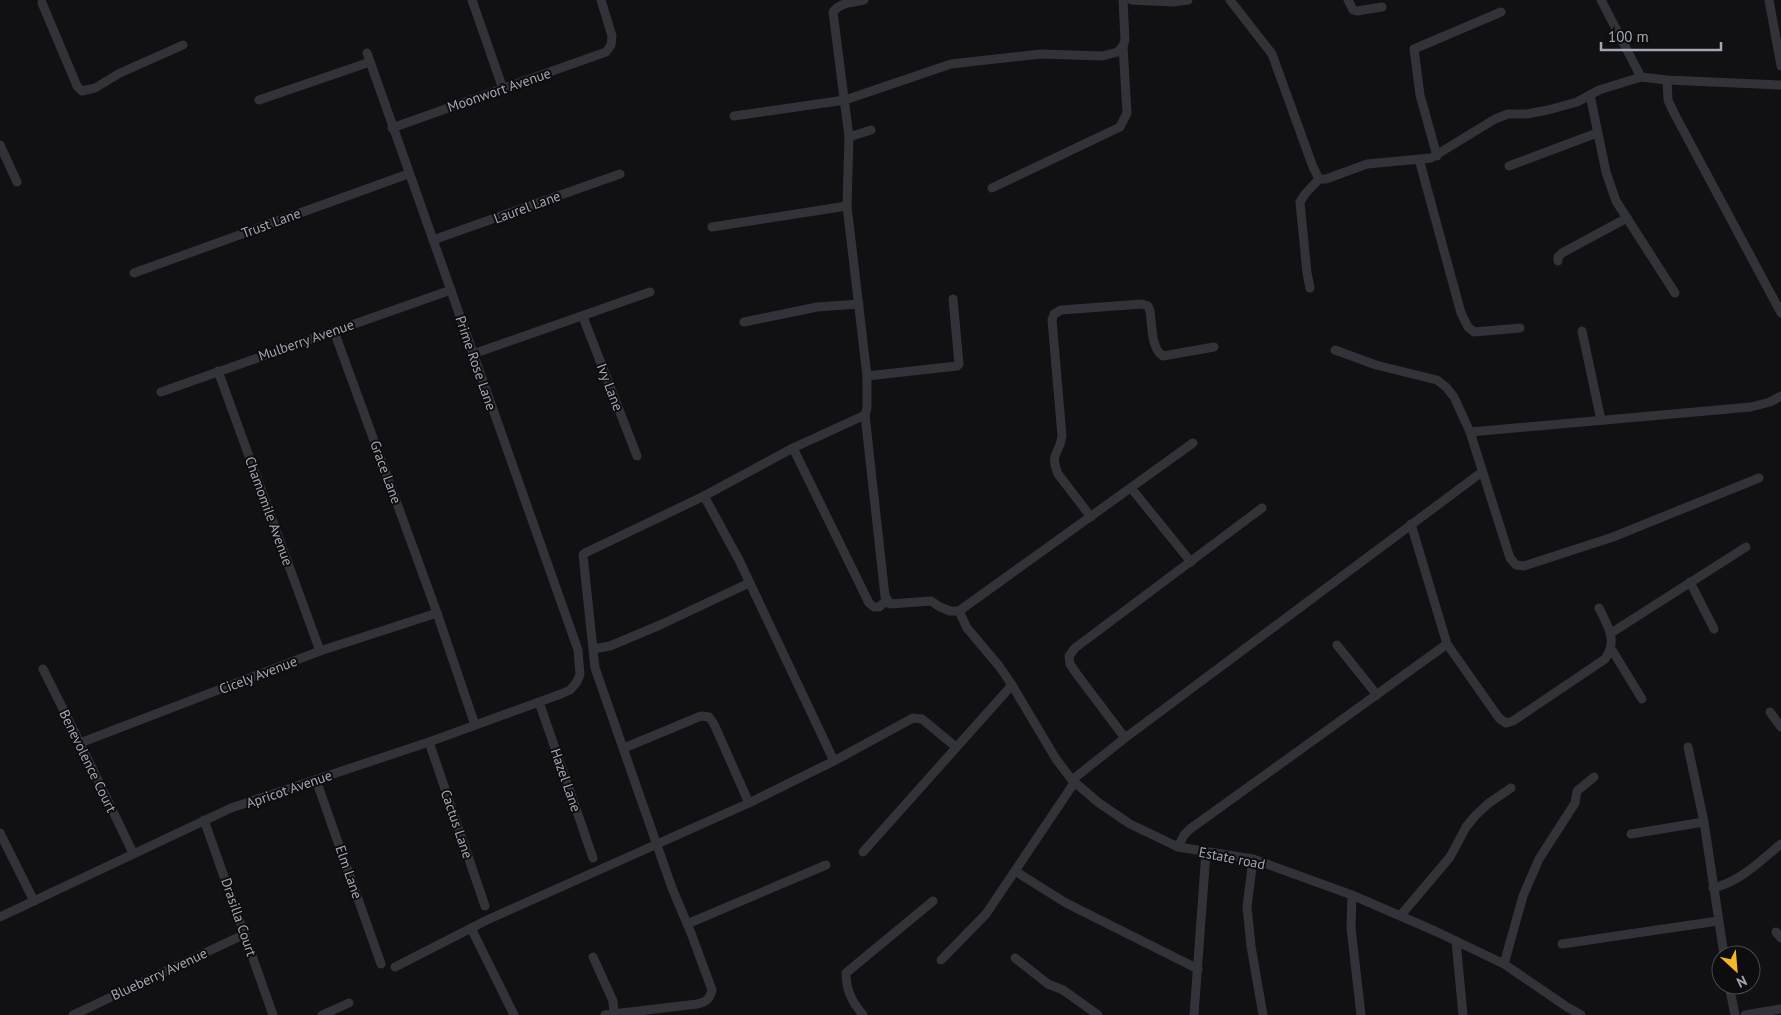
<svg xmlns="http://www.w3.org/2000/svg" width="1781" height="1015" viewBox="0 0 1781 1015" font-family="'PT Sans',sans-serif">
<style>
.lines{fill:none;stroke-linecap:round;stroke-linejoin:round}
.minor{stroke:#323338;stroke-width:9}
.labels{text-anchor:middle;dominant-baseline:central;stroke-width:4;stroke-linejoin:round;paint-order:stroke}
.street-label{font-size:14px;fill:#a3a7b4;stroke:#0d0c0e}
</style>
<rect width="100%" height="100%" fill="#111113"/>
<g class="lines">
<g class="minor">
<polyline points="472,0 503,89"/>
<path d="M864 0C853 3 840 2 833 12L849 137 847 206 867 376V408L865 415 885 596 890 604 931 601 940 607 950 611H959L1193 443"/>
<polyline points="1131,0 1173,2 1188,0"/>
<polyline points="1230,0 1272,54 1313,167 1319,179 1326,179 1367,164 1431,158 1495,119 1508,114 1527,114 1548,110 1577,102 1599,90 1641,77 1667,80 1781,85"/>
<polyline points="1348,0 1353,10 1357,11 1382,7"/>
<polyline points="1601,0 1641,77"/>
<polyline points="1769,0 1781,66"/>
<polyline points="42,3 77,86 82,91 95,88 120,73 183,45"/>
<polyline points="1667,80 1668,100 1674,113 1781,313"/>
<polyline points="1590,95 1606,172 1616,201 1675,293"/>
<polyline points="259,100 370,62"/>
<polyline points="734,116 845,100 951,64 1041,54 1102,56 1118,52 1123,46"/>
<polyline points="392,128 606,52 611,45 612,36 601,0"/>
<polyline points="849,137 871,130"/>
<polyline points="0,145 17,182"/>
<polyline points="1437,156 1420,95 1414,49 1501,12"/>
<polyline points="1419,159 1461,313 1468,327 1474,332 1520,328"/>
<polyline points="1509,166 1597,133"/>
<polyline points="992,188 1120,127 1127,113 1123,46 1125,40 1123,0"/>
<polyline points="712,227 847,206"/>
<polyline points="433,240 620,174"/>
<polyline points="1558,261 1558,257 1562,253 1627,218"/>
<polyline points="134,273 408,174"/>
<polyline points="1310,288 1307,273 1300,202 1305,194 1319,179"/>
<polyline points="583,317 637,456"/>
<polyline points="744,322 817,307 859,304"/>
<polyline points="334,331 437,613 475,725"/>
<polyline points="1582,331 1601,420"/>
<polyline points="1335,350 1376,365 1437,380 1446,387 1454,397 1470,432 1510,558 1516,565 1524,566 1613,537 1759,478"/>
<polyline points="473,354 650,292"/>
<polyline points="218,371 320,651"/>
<polyline points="867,376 957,366 959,364 953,299"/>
<polyline points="161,392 451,290"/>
<polyline points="1470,432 1751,407 1770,402 1781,396"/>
<polyline points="793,448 869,603 874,607 879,607 887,600"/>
<polyline points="1131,488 1191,562"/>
<polyline points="704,496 739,560 834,761"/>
<path d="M1091 517 1058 474C1049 451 1060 455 1062 436L1052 320 1054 314 1061 310 1142 304 1148 306 1150 311C1152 324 1151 349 1163 356L1214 347"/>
<path d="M1411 524 1447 644 1499 718 1506 723 1513 721 1605 659C1618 640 1608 627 1599 608"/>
<polyline points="1690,582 1714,629"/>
<polyline points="959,611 967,628 999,666 1012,685 1056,759 1072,780 1099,803 1130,824 1178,847 1253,859 1352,895 1435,931 1504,964 1567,1007 1581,1015"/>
<polyline points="1611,633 1746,547"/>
<polyline points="1337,645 1377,695"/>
<polyline points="593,649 610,646 660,625 749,583"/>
<polyline points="1612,650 1642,699"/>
<polyline points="43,669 80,743 133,853"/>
<polyline points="539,702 593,858"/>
<polyline points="1770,712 1781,727"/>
<polyline points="1125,738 1076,673 1070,664 1069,656 1075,648 1262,508"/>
<polyline points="429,742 485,906"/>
<polyline points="80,743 320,651 437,613"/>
<polyline points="1688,747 1704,822 1724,955"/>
<polyline points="624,748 701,716 709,717 714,724 749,803"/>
<polyline points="316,780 381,964"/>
<polyline points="1072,780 1125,738 1482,472"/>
<polyline points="204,820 273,1015"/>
<polyline points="0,833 34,901"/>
<polyline points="1631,834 1704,822"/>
<polyline points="1178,847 1184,835 1190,829 1447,644"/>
<polyline points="863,852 1012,685"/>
<polyline points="1253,859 1247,907 1251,946 1263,1015"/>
<polyline points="1015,871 1066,903 1198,969"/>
<path d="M1713 888C1740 882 1760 861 1781 844"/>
<polyline points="1352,895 1351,928 1361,1015"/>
<polyline points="1401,915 1450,857 1466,827 1476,815 1489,803 1511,788"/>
<polyline points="0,917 231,808 429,742 561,694 570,690 576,683 580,675 578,650 367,53"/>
<polyline points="687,924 826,865"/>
<polyline points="471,928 514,1015"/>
<polyline points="1776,932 1781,938"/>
<polyline points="1456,941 1463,1015"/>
<polyline points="1562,944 1718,921"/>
<polyline points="593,957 613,1001 614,1014"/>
<polyline points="1015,958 1048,984 1063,990 1098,1015"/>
<polyline points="941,960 986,914 1074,783"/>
<polyline points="1504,964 1523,896 1539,859 1575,803 1577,791 1594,777"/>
<polyline points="395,967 487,920 749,803 834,761 913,718 922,719 956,747"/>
<polyline points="1729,985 1735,1015"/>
<polyline points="73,1015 245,934"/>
<polyline points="322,1015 349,1003"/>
<path d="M605 1015 697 1004C706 1002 710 999 712 990L691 933 672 888 595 668 583 555 585 553 704 496 793 448 865 415"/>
<path d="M863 1015C852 1002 846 990 846 973L933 901"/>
<polyline points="1194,1015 1206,852"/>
<polyline points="1745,1015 1781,1009"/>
</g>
</g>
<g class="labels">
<g class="street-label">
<text transform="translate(499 90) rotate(-19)">Moonwort Avenue</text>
<text transform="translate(527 207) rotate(-20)">Laurel Lane</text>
<text transform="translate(271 223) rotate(-20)">Trust Lane</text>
<text transform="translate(306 340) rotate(-19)">Mulberry Avenue</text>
<text transform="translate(476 363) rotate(71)">Prime Rose Lane</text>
<text transform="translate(610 387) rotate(69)">Ivy Lane</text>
<text transform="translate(386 472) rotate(70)">Grace Lane</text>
<text transform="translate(269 511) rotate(70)">Chamomile Avenue</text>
<text transform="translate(258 675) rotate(-21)">Cicely Avenue</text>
<text transform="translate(88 761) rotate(64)">Benevolence Court</text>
<text transform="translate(566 780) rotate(71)">Hazel Lane</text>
<text transform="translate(289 789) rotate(-19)">Apricot Avenue</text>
<text transform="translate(457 824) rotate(71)">Cactus Lane</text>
<text transform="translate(1232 858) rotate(11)">Estate road</text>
<text transform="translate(349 872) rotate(71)">Elm Lane</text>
<text transform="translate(239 917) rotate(71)">Drasilla Court</text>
<text transform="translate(159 974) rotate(-25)">Blueberry Avenue</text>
</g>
</g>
<g transform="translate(1736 970) rotate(154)"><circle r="24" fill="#0d0c0e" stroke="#494a50"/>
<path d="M0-4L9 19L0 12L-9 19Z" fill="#f4b728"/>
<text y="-8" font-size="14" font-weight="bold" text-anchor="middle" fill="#a3a7b4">N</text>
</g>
<path d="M1601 42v8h120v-8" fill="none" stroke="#a3a7b4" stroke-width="2.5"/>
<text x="1608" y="42" font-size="15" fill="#a3a7b4" stroke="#0d0c0e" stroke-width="4" paint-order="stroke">100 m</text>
</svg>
